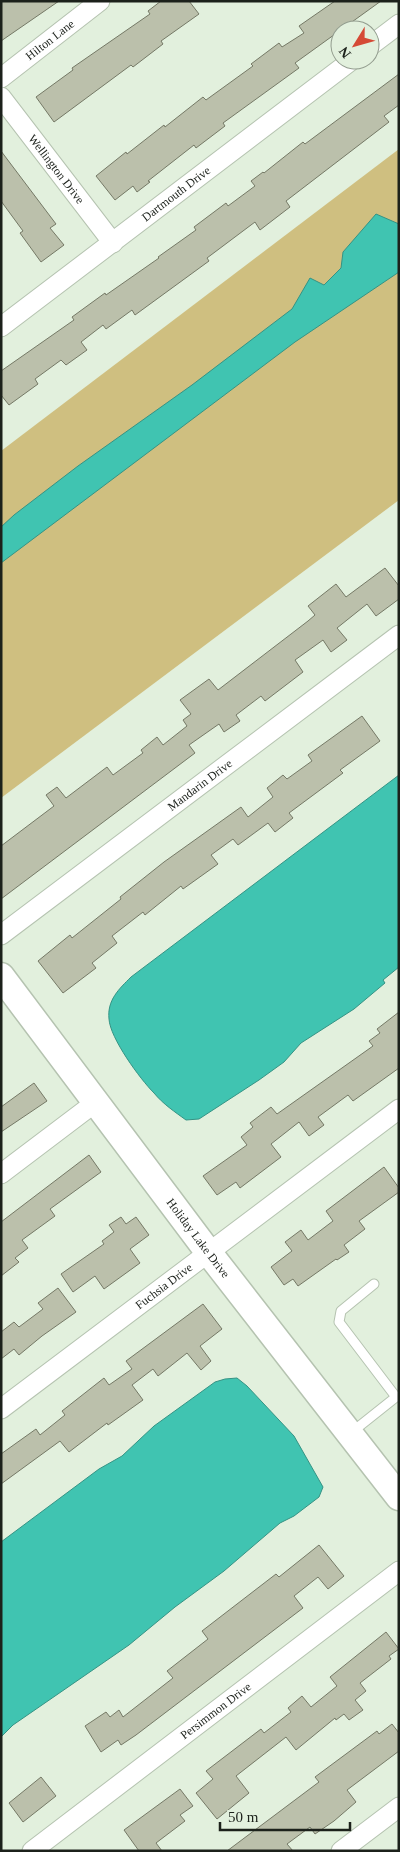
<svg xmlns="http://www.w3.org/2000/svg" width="400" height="1852" viewBox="0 0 400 1852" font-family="'Times New Roman',serif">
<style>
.green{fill:#cfbf80}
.water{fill:#40c4b1;stroke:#359384}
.building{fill:#bbc0ab;stroke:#757966}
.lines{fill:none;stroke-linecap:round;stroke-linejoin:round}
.lane-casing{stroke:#b5c3b0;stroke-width:11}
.street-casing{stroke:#b5c3b0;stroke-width:21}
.secondary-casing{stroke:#b5c3b0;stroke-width:29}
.lane{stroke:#fff;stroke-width:9}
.street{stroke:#fff;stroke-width:19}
.secondary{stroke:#fff;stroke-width:26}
.labels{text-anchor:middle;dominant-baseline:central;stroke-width:4;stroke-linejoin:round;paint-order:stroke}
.street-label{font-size:12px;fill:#1c211b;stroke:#e2f0dd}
</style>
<rect width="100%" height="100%" fill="#e2f0dd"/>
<polygon class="green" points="399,149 399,500 1,798 1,451"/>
<g class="water">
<polygon points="376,214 399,224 399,272 295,342 1,563 1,527 14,515 78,466 192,385 292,309 310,278 324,285 341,268 343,252"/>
<path d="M399 775V967L383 980 385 983 354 1009 301 1043 284 1062 259 1080 199 1119 186 1120C175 1112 163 1104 154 1093 140 1079 110 1038 109 1019 107 1000 119 989 131 977Z"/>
<polygon points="237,1378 247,1386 294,1436 323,1487 319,1497 294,1516 280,1523 224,1571 175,1607 129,1645 13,1725 1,1737 1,1542 99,1469 122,1456 154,1426 215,1382 225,1379"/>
</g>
<g class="building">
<polygon points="1,1 59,1 1,41"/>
<polygon points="161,1 189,1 199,14 161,41 163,44 133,67 131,65 54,122 36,97 73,70 72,68 150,14 148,11"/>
<polygon points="335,1 381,1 295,63 299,68 223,123 225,126 196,148 194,145 148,181 150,182 137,192 133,186 115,200 96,176 126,152 127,154 164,125 165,127 203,97 206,100 253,66 251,64 279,43 282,47 304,33 299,26"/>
<polygon points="399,74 399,105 384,116 389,122 286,201 290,207 260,230 255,222 207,258 209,261 135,315 132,310 106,329 103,325 81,342 87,350 66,365 61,360 35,379 38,384 9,405 1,395 1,371 74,320 72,317 105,293 106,295 159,258 158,257 196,230 194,227 226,203 228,206 255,186 251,181 263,172 264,173 303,142 305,144"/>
<polygon points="1,151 56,224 50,228 64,245 41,262 20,233 23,231 1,201"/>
<polygon points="385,568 399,586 399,599 376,616 367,604 337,628 347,640 331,652 323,640 295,660 303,672 265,701 261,696 236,715 240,721 224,732 219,724 189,745 195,753 1,899 1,846 54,806 46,795 57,787 66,798 107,767 113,775 143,753 141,750 157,737 163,745 187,726 183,720 191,714 180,700 209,679 218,690 308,621 315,615 308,606 336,584 346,597"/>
<polygon points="362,716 380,741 340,770 343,773 289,813 293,818 275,832 268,823 238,845 233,839 211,855 218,864 183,889 181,886 145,915 143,912 112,936 117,943 92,963 96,968 63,993 38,961 70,935 72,938 121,899 120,897 164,862 241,807 248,817 273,797 267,788 283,775 287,779 312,761 308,755"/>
<polygon points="399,1012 399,1068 353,1101 348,1095 318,1117 324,1125 309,1136 299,1122 271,1144 281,1157 240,1188 236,1182 217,1195 203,1176 247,1145 241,1137 253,1127 250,1123 271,1107 277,1114 373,1046 369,1041 380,1033 377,1029"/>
<polygon points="34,1083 47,1101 1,1132 1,1107"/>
<polygon points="89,1155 101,1172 50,1209 55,1216 22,1240 28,1248 15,1258 19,1262 1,1276 1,1222"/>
<polygon points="384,1167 399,1188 399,1192 359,1221 365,1229 344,1245 349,1252 337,1260 336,1259 298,1286 293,1279 284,1285 271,1267 292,1251 285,1242 301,1230 308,1240 333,1221 326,1211"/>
<polygon points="121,1217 126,1224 136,1217 149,1235 130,1249 140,1263 104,1289 95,1276 73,1292 61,1274 104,1244 102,1241 114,1232 109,1225"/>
<polygon points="58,1288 76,1312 42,1336 19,1355 14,1349 1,1359 1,1332 14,1322 19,1327 43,1309 38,1303"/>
<polygon points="203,1304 222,1329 200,1346 211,1361 201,1370 187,1353 158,1376 153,1369 132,1385 143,1400 108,1425 107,1423 69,1452 60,1441 1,1484 1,1454 36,1429 40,1435 65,1415 62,1411 104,1378 109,1385 132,1369 126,1361"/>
<polygon points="319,1545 344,1576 328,1589 318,1577 294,1596 303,1608 136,1735 121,1745 118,1740 101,1752 85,1726 106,1712 110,1717 119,1710 123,1717 173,1678 167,1671 208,1639 202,1631 276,1574 279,1577"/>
<polygon points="386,1632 399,1649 389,1656 391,1659 360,1683 366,1691 355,1700 363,1710 349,1720 344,1714 336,1720 335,1718 296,1750 286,1737 236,1776 249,1793 217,1819 196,1793 213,1779 206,1771 261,1729 264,1733 291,1712 288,1708 302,1696 311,1707 337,1686 330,1677"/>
<polygon points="392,1724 399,1733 399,1751 347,1790 356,1802 334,1821 315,1834 310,1827 287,1844 293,1851 227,1851 319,1782 315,1777 377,1731 379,1734"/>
<polygon points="41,1777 56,1796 23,1822 9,1803"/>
<polygon points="180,1789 193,1806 180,1815 185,1821 156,1843 162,1851 139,1851 124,1830"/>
</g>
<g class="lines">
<g class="lane-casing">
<polyline id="lane" points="352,1432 396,1397 339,1322 341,1311 374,1284"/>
</g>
<g class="street-casing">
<g id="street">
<polyline points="370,46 399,24"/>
<path id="s1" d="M1 78 100 1"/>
<path id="s2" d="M1 97 113 243"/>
<path id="s3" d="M1 327 352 60"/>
<path id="s4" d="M1 935 399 635"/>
<polyline points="1,1174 96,1102"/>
<path id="s5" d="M1 1409 399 1109"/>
<path id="s6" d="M32 1851 399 1571"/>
<polyline points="341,1851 399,1807"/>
</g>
</g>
<g class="secondary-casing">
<g id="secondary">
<path id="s7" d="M1 976 209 1253 399 1497"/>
</g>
</g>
<use href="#lane" class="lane"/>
<use href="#street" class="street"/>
<use href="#secondary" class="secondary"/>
</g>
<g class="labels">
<g class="street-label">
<text stroke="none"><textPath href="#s1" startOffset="62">Hilton Lane</textPath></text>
<text stroke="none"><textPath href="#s2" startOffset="91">Wellington Drive</textPath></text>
<text stroke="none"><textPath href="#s3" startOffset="220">Dartmouth Drive</textPath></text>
<text stroke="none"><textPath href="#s4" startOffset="249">Mandarin Drive</textPath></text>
<text stroke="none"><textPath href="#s7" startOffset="328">Holiday Lake Drive</textPath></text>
<text stroke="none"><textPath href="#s5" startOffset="204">Fuchsia Drive</textPath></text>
<text stroke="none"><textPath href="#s6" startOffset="231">Persimmon Drive</textPath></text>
</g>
</g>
<rect width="400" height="1852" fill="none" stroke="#1c211b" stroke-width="5"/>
<g transform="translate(355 45) rotate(233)"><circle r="24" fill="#e2f0dd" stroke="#939d8f"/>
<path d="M0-4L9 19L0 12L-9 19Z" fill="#d54935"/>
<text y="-8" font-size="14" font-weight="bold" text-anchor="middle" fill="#1c211b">N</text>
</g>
<path d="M220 1822v8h130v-8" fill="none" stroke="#1c211b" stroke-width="2.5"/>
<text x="228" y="1822" font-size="15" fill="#1c211b" stroke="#e2f0dd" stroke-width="4" paint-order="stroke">50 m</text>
</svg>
